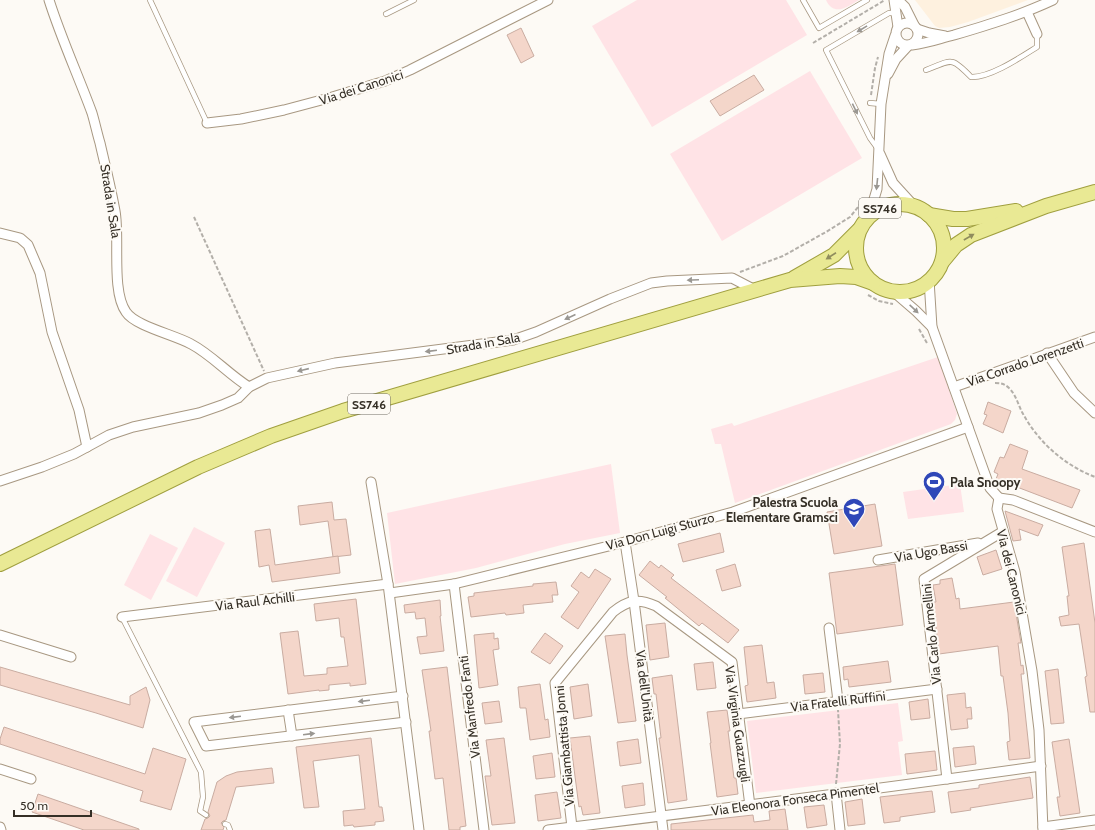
<svg xmlns="http://www.w3.org/2000/svg" width="1095" height="830" viewBox="0 0 1095 830" font-family="Cabin,sans-serif">
<style>
.built{fill:#fef1df}
.green{fill:#ffe3e6}
.building{fill:#f4d6ca;stroke:#c9aca1}
.lines{fill:none;stroke-linecap:round;stroke-linejoin:round}
.lane-casing{stroke:#a89882;stroke-width:6}
.street-casing{stroke:#a89882;stroke-width:11}
.primary-casing{stroke:#a09f3f;stroke-width:16}
.path{stroke:#b3afa9;stroke-width:2;stroke-dasharray:4 2;stroke-linecap:butt}
.lane{stroke:#fff;stroke-width:4.5}
.street{stroke:#fff;stroke-width:9}
.primary{stroke:#e9e994;stroke-width:14}
.oneway{fill:#9a9792}
.oneway2{fill:#8f8c5d}
.labels{text-anchor:middle;dominant-baseline:central;stroke-width:4;stroke-linejoin:round;paint-order:stroke}
.shield{fill:#fdfaf5;stroke:#716c64;stroke-width:1}
.shield-label{font-size:12px;font-weight:bold;fill:#352f26}
.street-label{font-size:13px;fill:#352f26;stroke:#fdfaf5}
.poi-label{font-size:13px;font-weight:bold;fill:#352f26;stroke:#fdfaf5;text-anchor:start}
</style>
<rect width="100%" height="100%" fill="#fdfaf5"/>
<polygon class="built" points="915,0 1028,0 968,22 950,27 939,28 935,26"/>
<g class="green">
<polygon points="637,0 786,0 807,35 652,127 592,26"/>
<path d="M826 0H859C847 7 834 17 826 0Z"/>
<polygon points="810,71 862,158 722,241 670,154"/>
<polygon points="938,357 957,414 955,420 951,424 735,503 721,444 715,444 711,429 732,423 734,426"/>
<polygon points="611,464 620,533 565,544 476,568 395,584 387,513"/>
<polygon points="960,484 964,512 908,519 903,492"/>
<polygon points="194,527 225,543 197,597 166,581"/>
<polygon points="150,534 178,548 151,600 124,585"/>
<polygon points="898,703 903,741 898,742 902,775 756,793 747,721"/>
</g>
<g class="building">
<polygon points="521,28 534,56 521,63 507,35"/>
<polygon points="754,75 764,90 720,116 710,101"/>
<polygon points="988,402 1011,411 1003,433 983,424 987,415 984,414"/>
<polygon points="1010,444 1028,451 1022,469 1080,490 1072,508 996,479 998,474 994,472 1000,457 1004,458"/>
<polygon points="332,502 334,520 346,519 351,555 333,557 328,521 300,525 298,506"/>
<polygon points="875,504 882,546 834,554 827,512"/>
<polygon points="1005,511 1043,525 1038,536 1019,529 1021,540 1013,541"/>
<polygon points="270,529 275,565 338,556 340,573 272,582 269,565 259,567 255,531"/>
<polygon points="720,533 724,552 683,562 678,544"/>
<polygon points="1084,543 1095,623 1095,712 1090,712 1085,677 1087,676 1079,624 1061,626 1059,617 1069,615 1067,596 1069,596 1062,547"/>
<polygon points="996,550 1002,569 983,575 977,557"/>
<polygon points="650,561 659,568 661,565 674,575 671,578 739,630 728,643 702,623 699,626 665,598 667,597 639,575"/>
<polygon points="735,564 741,586 722,591 716,570"/>
<polygon points="895,564 903,625 837,634 829,573"/>
<polygon points="595,569 611,579 578,629 561,617 579,592 571,586 581,572 589,578"/>
<polygon points="952,578 956,599 959,598 960,609 1014,602 1021,643 1018,643 1021,666 1023,665 1024,674 1021,674 1030,758 1009,760 1007,742 1010,741 1008,713 1003,676 1001,676 998,646 939,654 933,602 936,602 933,585 940,584 940,580"/>
<polygon points="556,582 558,595 552,595 553,602 523,605 524,613 506,615 505,613 471,617 468,597 474,596 474,593 533,586 533,584"/>
<polygon points="356,599 366,684 350,686 350,683 329,685 329,690 319,691 319,690 288,694 280,633 298,631 304,676 327,674 327,668 348,666 344,637 341,637 339,618 316,621 314,604"/>
<polygon points="440,600 441,616 440,616 444,651 420,654 417,637 427,636 425,618 416,619 415,612 405,613 404,605"/>
<polygon points="665,623 669,657 650,660 646,625"/>
<polygon points="494,633 494,639 498,638 499,649 493,650 498,685 479,688 474,635"/>
<polygon points="545,633 563,646 550,664 531,652"/>
<polygon points="625,634 627,655 636,721 618,723 605,636"/>
<polygon points="762,645 767,683 774,682 776,698 747,702 745,686 748,685 744,647"/>
<polygon points="888,661 891,682 849,687 848,679 844,680 843,667"/>
<polygon points="713,662 716,688 697,690 694,664"/>
<polygon points="0,667 130,705 130,696 146,687 150,700 143,728 96,713 0,685"/>
<polygon points="447,667 466,826 460,827 460,830 449,830 443,778 435,779 429,731 431,731 422,670"/>
<polygon points="1058,669 1064,723 1051,724 1045,671"/>
<polygon points="823,673 825,692 805,694 803,675"/>
<polygon points="672,675 687,800 668,803 659,738 661,738 656,694 654,694 652,678"/>
<polygon points="540,684 545,720 548,719 550,737 530,740 526,708 520,708 518,687"/>
<polygon points="588,684 592,716 574,719 570,687"/>
<polygon points="965,693 966,708 971,707 972,719 967,719 968,728 951,730 947,695"/>
<polygon points="928,699 930,718 911,720 909,702"/>
<polygon points="499,701 502,722 485,724 482,703"/>
<polygon points="727,710 730,731 728,731 734,778 736,778 738,794 717,797 710,743 711,743 707,712"/>
<polygon points="4,727 145,774 153,748 186,759 171,810 140,801 143,791 0,744 0,739"/>
<polygon points="590,736 600,813 583,815 581,806 579,807 570,738"/>
<polygon points="371,738 379,807 382,807 384,821 375,822 375,825 354,827 353,825 344,826 343,811 365,809 359,755 313,761 319,807 304,808 296,747"/>
<polygon points="504,738 515,823 492,825 485,776 491,776 486,740"/>
<polygon points="638,739 641,763 620,766 617,742"/>
<polygon points="1069,739 1080,813 1060,816 1057,797 1060,797 1052,742"/>
<polygon points="974,746 976,764 955,767 953,748"/>
<polygon points="935,751 937,770 907,774 905,754"/>
<polygon points="552,753 555,777 536,779 533,756"/>
<polygon points="272,768 274,783 236,787 226,820 223,821 221,823 224,827 223,830 201,830 205,819 208,818 210,816 208,812 217,782 226,776 237,772"/>
<polygon points="1030,777 1033,798 970,808 971,810 951,813 948,792 979,788 979,785"/>
<polygon points="643,783 645,805 625,808 622,786"/>
<polygon points="932,791 935,812 900,817 900,821 884,823 880,797"/>
<polygon points="557,792 561,818 538,821 535,795"/>
<polygon points="38,794 139,829 139,830 84,830 32,812"/>
<polygon points="862,799 865,824 848,826 845,802"/>
<polygon points="824,805 827,825 807,828 804,807"/>
<polygon points="785,809 788,830 671,830 671,824 753,815 754,822 770,820 769,811"/>
</g>
<g class="lines">
<g class="lane-casing">
<g id="lane">
<polyline points="150,0 207,123"/>
<polyline points="803,0 819,28 867,0"/>
<polyline points="386,14 414,0"/>
<path d="M926 70C952 60 951 56 971 77 990 78 1021 57 1037 47V34"/>
<polyline points="870,103 881,104"/>
<polyline points="878,149 870,138 826,50 889,13 896,13"/>
<polyline points="122,617 201,772 203,797 200,811 206,815"/>
<polyline points="225,824 228,825 230,830"/>
</g>
</g>
<g class="street-casing">
<g id="street">
<path d="M49 0C61 38 78 75 92 113 95 123 97 133 100 143 105 165 111 188 115 211 120 238 111 291 126 312 135 326 175 335 191 344 212 355 228 374 249 387"/>
<polyline points="894,0 898,27"/>
<polyline points="898,0 905,7 914,25"/>
<polyline points="1027,12 1037,34"/>
<circle cx="907" cy="34" r="11"/>
<polyline points="917,29 929,33 945,36"/>
<path d="M912 45C929 43 938 39 954 35 988 25 1021 15 1053 0"/>
<polyline points="888,74 896,59 908,46"/>
<polyline points="207,123 241,119 284,110 329,98 385,81 410,70 548,0"/>
<polyline points="880,154 893,183 914,206"/>
<polyline points="869,216 877,189 881,104 889,54 895,36"/>
<polyline points="0,233 20,238 28,245 40,273 52,332 79,410 87,447"/>
<polyline points="929,280 932,327 990,488 999,498"/>
<polyline points="894,292 916,311 932,327"/>
<polyline points="1047,353 1074,393 1095,413"/>
<polyline points="954,387 1095,337"/>
<polyline points="0,481 42,467 74,454 109,435 133,427 199,413 222,405 238,398 249,387 267,378 335,363 513,340 536,332 610,299 651,283 667,281 732,278 755,290"/>
<polyline points="371,482 388,584 419,830"/>
<polyline points="999,498 997,509 1015,572 1032,671 1039,730 1043,830"/>
<polyline points="999,498 1013,500 1095,532"/>
<polyline points="625,542 634,601 663,830"/>
<polyline points="878,560 978,543"/>
<polyline points="454,584 484,830"/>
<polyline points="390,593 454,584 625,542 733,512 968,427"/>
<polyline points="122,617 388,584"/>
<polyline points="829,628 838,701"/>
<polyline points="0,635 71,657"/>
<polyline points="403,696 194,722 206,746 406,722"/>
<polyline points="288,710 292,736"/>
<polyline points="738,714 937,689"/>
<polyline points="0,769 31,779"/>
<polyline points="947,779 924,579 1002,532"/>
<polyline points="836,793 840,830"/>
<polyline points="0,827 1,830"/>
<path d="M572 827 555 683 613 612C628 600 638 598 656 606L732 662 750 806"/>
<polyline points="1043,827 1095,820"/>
<path d="M548 830C713 810 877 789 1041 766"/>
</g>
</g>
<g class="primary-casing">
<g id="primary">
<circle cx="900" cy="248" r="44"/>
<polyline points="929,215 953,219 967,219 1016,211"/>
<polyline points="942,262 956,245 971,235 1046,206 1095,192"/>
<polyline points="794,278 834,255 859,230"/>
<polyline points="0,564 198,467 271,436 343,411 790,280 840,276 856,277 873,283"/>
</g>
</g>
<g class="path">
<polyline points="813,43 885,0"/>
<polyline points="871,95 875,68 878,57"/>
<polyline points="194,217 264,371"/>
<polyline points="740,272 783,256 826,232 850,217 863,201"/>
<polyline points="868,295 879,301 893,304"/>
<polyline points="919,329 927,343"/>
<path d="M995 383C1001 383 1005 384 1009 388 1016 395 1018 404 1022 412 1038 442 1064 465 1095 477"/>
<polyline points="836,784 840,744 838,710"/>
</g>
<use href="#lane" class="lane"/>
<use href="#street" class="street"/>
<use href="#primary" class="primary"/>
</g>
<defs><path id="oneway-solid" d="M-6-.8H1V-3.2L6.5 0L1 3.2V.8H-6Z"/></defs>
<g class="oneway">
<use href="#oneway-solid" transform="translate(862 29) rotate(149)"/>
<use href="#oneway-solid" transform="translate(855 109) rotate(64)"/>
<use href="#oneway-solid" transform="translate(877 184) rotate(96)"/>
<use href="#oneway-solid" transform="translate(693 280) rotate(177)"/>
<use href="#oneway-solid" transform="translate(914 309) rotate(43)"/>
<use href="#oneway-solid" transform="translate(570 317) rotate(156)"/>
<use href="#oneway-solid" transform="translate(431 351) rotate(173)"/>
<use href="#oneway-solid" transform="translate(303 370) rotate(167)"/>
<use href="#oneway-solid" transform="translate(364 701) rotate(173)"/>
<use href="#oneway-solid" transform="translate(235 717) rotate(173)"/>
<use href="#oneway-solid" transform="translate(309 734) rotate(-7)"/>
</g>
<g class="oneway2">
<use href="#oneway-solid" transform="translate(969 237) rotate(-30)"/>
<use href="#oneway-solid" transform="translate(831 256) rotate(147)"/>
</g>
<defs>
<g id="stadium-pin" transform="scale(1.15)"><path d="M0 17L-7.5 6A9.5 9.5 0 1 1 7.5 6Z" fill="#2f47b8" stroke="#fdfaf5"/><path d="M0-5a6.5 5 0 1 0 0 10a6.5 5 0 1 0 0-10ZM-3.5-1.8h7v3.6h-7Z" fill="#fff"/></g>
<g id="school-pin" transform="scale(1.15)"><path d="M0 17L-7.5 6A9.5 9.5 0 1 1 7.5 6Z" fill="#2f47b8" stroke="#fdfaf5"/><path d="M0-5L7-2L0 1L-7-2ZM-4 1L0 2.5L4 1V4Q0 6-4 4Z" fill="#fff"/></g>
</defs>
<g fill-rule="evenodd">
<use href="#stadium-pin" x="934" y="482"/>
<use href="#school-pin" x="854" y="509"/>
</g>
<g class="labels">
<g class="shield">
<rect x="859" y="198" width="42" height="20" rx="3"/>
<rect x="348" y="394" width="42" height="20" rx="3"/>
</g>
<g class="shield-label">
<text x="880" y="208">SS746</text>
<text x="369" y="404">SS746</text>
</g>
<g class="street-label">
<text transform="translate(361 87) rotate(-18)">Via dei Canonici</text>
<text transform="translate(111 201) rotate(81)">Strada in Sala</text>
<text transform="translate(483 343) rotate(-10)">Strada in Sala</text>
<text transform="translate(1025 362) rotate(-19)">Via Corrado Lorenzetti</text>
<text transform="translate(660 531) rotate(-15)">Via Don Luigi Sturzo</text>
<text transform="translate(931 551) rotate(-10)">Via Ugo Bassi</text>
<text transform="translate(1012 572) rotate(76)">Via dei Canonici</text>
<text transform="translate(255 601) rotate(-7)">Via Raul Achilli</text>
<text transform="translate(931 634) rotate(-96)">Via Carlo Armellini</text>
<text transform="translate(645 686) rotate(83)">Via dell'Unità</text>
<text transform="translate(838 701) rotate(-7)">Via Fratelli Ruffini</text>
<text transform="translate(469 707) rotate(-97)">Via Manfredo Fanti</text>
<text transform="translate(738 724) rotate(82)">Via Virginia Guazzugli</text>
<text transform="translate(564 746) rotate(-95)">Via Giambattista Jonni</text>
<text transform="translate(795 799) rotate(-8)">Via Eleonora Fonseca Pimentel</text>
</g>
<g class="poi-label">
<text x="950" y="482">Pala Snoopy</text>
<text x="838" y="502" text-anchor="end">Palestra Scuola<tspan x="838" dy="15">Elementare Gramsci</tspan></text>
</g>
</g>
<path d="M14 810v6h77v-6" fill="none" stroke="#352f26" stroke-width="2"/>
<text x="20" y="810" font-size="12" fill="#352f26" stroke="#fdfaf5" stroke-width="3" paint-order="stroke">50 m</text>
</svg>
